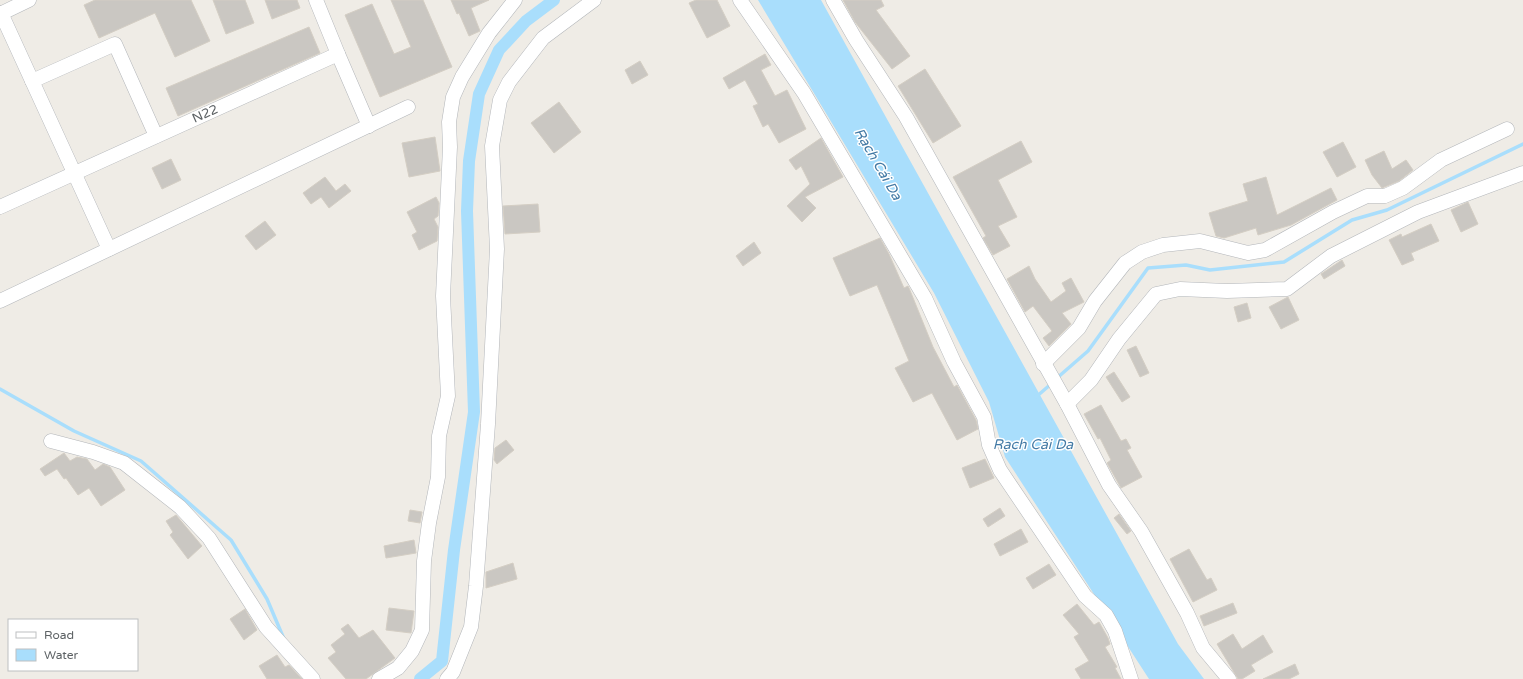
<svg xmlns="http://www.w3.org/2000/svg" width="1523" height="679" viewBox="0 0 1523 679" font-family="'Varela Round',sans-serif">
<style>
.water{fill:#a9defc}
.lines{fill:none;stroke-linecap:round;stroke-linejoin:round}
.stream{stroke:#a9defc;stroke-width:3.5}
.canal{stroke:#a9defc;stroke-width:12}
.building{fill:#cac7c2;stroke:#d4cec4}
.minor-casing{stroke:#b3b6ba;stroke-width:15}
.minor{stroke:#fff;stroke-width:14}
.labels{text-anchor:middle;dominant-baseline:central;stroke-width:3;stroke-linejoin:round;paint-order:stroke}
.street-label{font-size:13px;fill:#5d6265;stroke:#fff}
.water-label{font-size:14px;font-style:italic;fill:#437aa5;stroke:#fff}
</style>
<rect width="100%" height="100%" fill="#efece6"/>
<polygon class="water" points="758,0 821,0 1178,644 1204,679 1149,679 1005,457 989,402 934,293"/>
<g class="lines">
<g class="stream">
<polyline points="1057,378 1088,351 1148,268 1186,265 1210,270 1284,262 1352,220 1387,210 1523,144"/>
<polyline points="0,389 74,431 141,461 231,540 267,599 284,639"/>
<polyline points="1036,397 1051,384"/>
</g>
<polyline class="canal" points="420,679 442,661 454,550 474,412 467,211 469,161 479,94 499,50 526,21 554,0"/>
</g>
<g class="building">
<polygon points="95,0 191,0 210,41 175,57 155,13 99,38 84,5"/>
<polygon points="213,0 245,0 254,23 226,34"/>
<polygon points="265,0 297,0 300,8 272,19"/>
<polygon points="391,0 423,0 452,67 380,97 345,15 372,4 394,54 411,47"/>
<polygon points="451,0 489,0 471,8 480,31 469,36 459,13 457,14"/>
<polygon points="696,0 717,0 730,26 707,38 689,3"/>
<polygon points="843,0 881,0 884,6 876,10 910,56 892,69 855,22"/>
<polygon points="309,27 320,53 178,116 166,88"/>
<polygon points="765,54 771,65 761,70 775,96 787,90 806,129 779,143 768,124 763,127 753,106 758,104 745,80 729,89 723,78"/>
<polygon points="640,61 648,75 632,84 625,70"/>
<polygon points="925,69 961,126 933,143 898,86"/>
<polygon points="559,102 581,132 554,153 531,123"/>
<polygon points="435,137 440,171 409,177 402,143"/>
<polygon points="821,138 843,177 805,197 816,208 802,222 787,206 810,184 801,166 796,170 789,160"/>
<polygon points="1021,141 1032,162 998,180 1017,217 998,226 1010,246 993,255 983,238 986,236 953,177"/>
<polygon points="1343,142 1356,167 1337,177 1323,152"/>
<polygon points="1384,151 1392,169 1406,160 1413,170 1399,181 1382,188 1372,175 1365,160"/>
<polygon points="171,159 181,180 162,189 152,168"/>
<polygon points="325,177 336,191 345,184 351,191 329,208 321,197 311,204 303,193"/>
<polygon points="1266,177 1277,215 1331,188 1337,200 1291,225 1258,235 1256,228 1224,238 1216,236 1209,213 1248,201 1243,184"/>
<polygon points="436,197 439,203 438,216 434,219 438,227 437,241 419,250 412,235 417,232 407,212"/>
<polygon points="1468,202 1478,224 1461,232 1451,210"/>
<polygon points="538,204 540,232 505,234 503,206"/>
<polygon points="265,221 276,235 256,250 245,236"/>
<polygon points="1431,224 1439,241 1411,253 1414,260 1402,265 1389,240 1401,234 1402,237"/>
<polygon points="880,238 889,254 904,288 908,286 909,288 933,347 954,387 957,385 976,420 978,429 957,440 932,393 913,402 895,368 909,361 877,285 850,296 833,258"/>
<polygon points="754,242 761,253 743,266 736,256"/>
<polygon points="1342,260 1345,266 1324,279 1321,274"/>
<polygon points="1029,266 1035,279 1051,302 1066,291 1062,283 1071,278 1084,302 1062,313 1071,324 1049,346 1043,338 1052,331 1033,306 1025,312 1007,279"/>
<polygon points="1288,297 1299,320 1281,329 1269,307"/>
<polygon points="1247,303 1251,318 1238,322 1234,307"/>
<polygon points="1136,346 1149,373 1140,377 1127,350"/>
<polygon points="1114,372 1130,397 1122,402 1106,377"/>
<polygon points="1101,405 1121,441 1126,439 1131,448 1127,450 1142,477 1121,488 1107,463 1111,460 1100,438 1098,439 1084,414"/>
<polygon points="506,440 514,450 497,464 494,460 495,448"/>
<polygon points="64,453 70,461 77,457 87,459 95,470 103,464 110,467 125,490 101,506 89,488 78,495 66,478 64,479 57,469 45,476 40,469"/>
<polygon points="985,459 994,478 970,488 962,468"/>
<polygon points="1000,508 1005,516 988,527 983,519"/>
<polygon points="410,510 422,512 420,523 408,521"/>
<polygon points="1119,514 1131,531 1127,534 1114,518"/>
<polygon points="176,515 202,546 188,559 170,535 173,532 166,521"/>
<polygon points="1021,529 1028,542 1000,556 994,544"/>
<polygon points="414,540 416,553 386,558 384,546"/>
<polygon points="1189,549 1207,580 1211,578 1217,590 1193,602 1170,559"/>
<polygon points="513,563 517,579 486,588 486,572"/>
<polygon points="1049,564 1056,575 1033,589 1026,578"/>
<polygon points="1233,603 1237,613 1204,626 1200,616"/>
<polygon points="1077,604 1094,625 1099,622 1108,638 1110,644 1105,647 1117,667 1115,668 1121,679 1081,679 1075,669 1089,661 1074,637 1079,634 1063,615"/>
<polygon points="389,608 414,611 411,633 386,630"/>
<polygon points="245,609 257,630 244,640 230,619"/>
<polygon points="348,624 359,638 373,630 395,658 366,679 346,679 328,658 336,652 331,645 345,634 341,629"/>
<polygon points="1233,634 1242,649 1263,635 1273,652 1251,665 1255,671 1242,679 1238,679 1217,644"/>
<polygon points="277,655 285,667 289,665 302,679 267,679 259,666"/>
<polygon points="1295,664 1299,674 1289,679 1263,679"/>
</g>
<g class="lines">
<g class="minor-casing">
<g id="minor">
<polyline points="316,0 338,54"/>
<polyline points="740,0 804,93 925,298 954,362 984,417 989,445 1000,470 1085,596 1106,615 1115,631 1131,679"/>
<polyline points="833,0 856,40 906,117 1067,404 1109,485 1141,531 1187,613 1203,648 1229,679"/>
<polyline points="1,13 109,249"/>
<polyline points="0,14 29,0"/>
<polyline points="32,81 115,44 156,136"/>
<polyline points="0,207 338,54 369,126"/>
<polyline points="0,301 408,107"/>
<polyline points="1043,364 1079,328 1095,301 1125,263 1142,252 1163,245 1200,241 1248,253 1265,250 1333,212 1367,196 1385,196 1403,188 1441,160 1507,129"/>
<polyline points="1067,404 1091,380 1119,339 1156,294 1180,289 1227,291 1287,289 1331,256 1418,212 1523,173"/>
<polyline points="51,441 93,452 124,463 180,507 209,538 266,627 313,679"/>
<polyline points="379,679 398,668 412,651 422,630 424,561 429,523 438,477 439,436 448,396 443,296 450,147 449,122 453,97 462,77 489,33 515,0"/>
<polyline points="447,679 453,672 471,627 476,586 488,424 497,249 492,146 500,100 509,82 543,38 594,0"/>
</g>
</g>
<use href="#minor" class="minor"/>
</g>
<g class="labels">
<g class="street-label">
<text transform="translate(205 114) rotate(-24)">N22</text>
</g>
<g class="water-label">
<text transform="translate(878 164) rotate(60)">Rạch Cái Da</text>
<text x="1033" y="444">Rạch Cái Da</text>
</g>
</g>
<rect x="8" y="619" width="130" height="52" fill="#ffffff" stroke="#bec0c1"/>
<rect x="16" y="632" width="20" height="6" fill="#ffffff" stroke="#bec0c1"/>
<text x="44" y="639" font-size="12" fill="#5d6265">Road</text>
<rect x="16" y="649" width="20" height="12" fill="#a9defc" stroke="#bec0c1"/>
<text x="44" y="659" font-size="12" fill="#5d6265">Water</text>
</svg>
